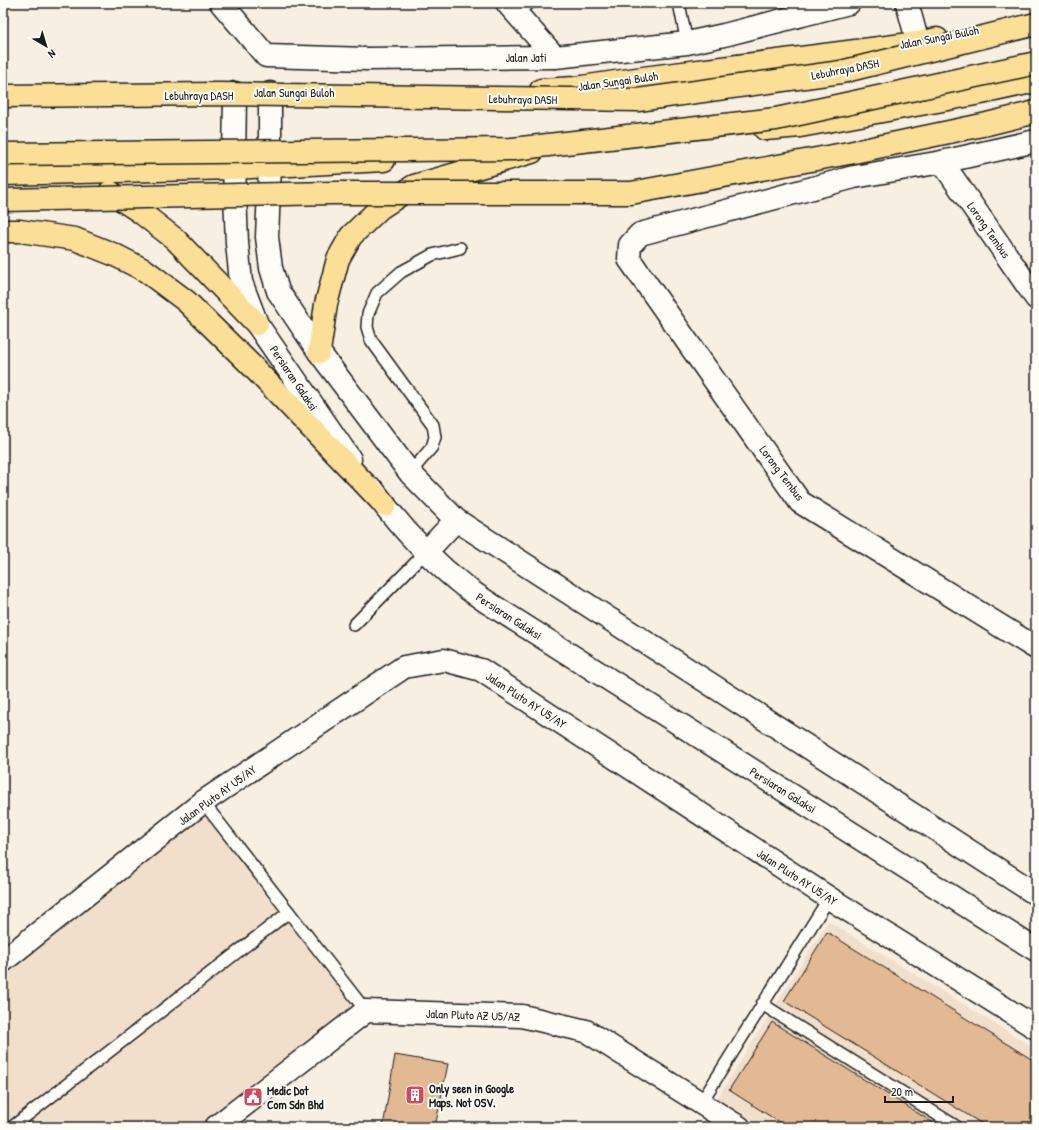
<svg xmlns="http://www.w3.org/2000/svg" width="1039" height="1130" viewBox="0 0 1039 1130" font-family="'Patrick Hand',sans-serif">
<style>
.built{fill:#f1dfcb}
.building{fill:#e2b992;stroke:#1c1c1c}
.lines{fill:none;stroke-linecap:round;stroke-linejoin:round}
.service-casing{stroke:#1c1c1c;stroke-width:14}
.minor-casing{stroke:#1c1c1c;stroke-width:25}
.tertiary-casing{stroke:#1c1c1c;stroke-width:25}
.secondary-casing{stroke:#1c1c1c;stroke-width:25}
.trunk-casing{stroke:#1c1c1c;stroke-width:25}
.motorway-casing{stroke:#1c1c1c;stroke-width:25}
.service{stroke:#fdfcf7;stroke-width:11}
.minor{stroke:#fdfcf7;stroke-width:22}
.tertiary{stroke:#fdfcf7;stroke-width:22}
.secondary{stroke:#fdfcf7;stroke-width:22}
.trunk{stroke:#fbdf96;stroke-width:22}
.motorway{stroke:#fbdf96;stroke-width:22}
.motorway-bridge-casing{stroke:#1c1c1c;stroke-width:25;stroke-linecap:butt}
.motorway-bridge{stroke:#fbdf96;stroke-width:22}
.labels{text-anchor:middle;dominant-baseline:central;stroke-width:4;stroke-linejoin:round;paint-order:stroke}
.street-label{font-size:12px;fill:#1c1c1c;stroke:#fdfcf7}
.poi-label{font-size:12px;font-weight:bold;fill:#1c1c1c;stroke:#fdfcf7;text-anchor:start}
</style>
<rect width="100%" height="100%" fill="#f8efe3"/>
<filter id="ink" filterUnits="userSpaceOnUse"><feTurbulence type="fractalNoise" baseFrequency=".025" numOctaves="2"/><feDisplacementMap in="SourceGraphic" scale="8" xChannelSelector="R" yChannelSelector="G"/><feConvolveMatrix kernelMatrix="1 2 1 2 8 2 1 2 1" color-interpolation-filters="sRGB"/></filter>
<g filter="url(#ink)">
<g class="built">
<polygon points="204,812 356,1007 202,1127 3,1127 3,972"/>
<polygon points="828,921 1036,1049 1036,1127 759,1127 716,1100"/>
</g>
<g class="building">
<polygon points="827,932 1036,1062 1036,1127 987,1127 784,1001"/>
<polygon points="772,1022 940,1127 787,1127 729,1090"/>
<polygon points="395,1055 448,1064 435,1127 383,1127"/>
</g>
<g class="lines">
<g class="service-casing">
<g id="service">
<polyline points="679,3 687,43"/>
<polyline points="514,12 530,3"/>
<polyline points="410,473 432,447 435,437 433,425 371,340 367,327 368,314 377,293 401,272 432,255 460,248"/>
<polyline points="354,625 426,552"/>
<polyline points="203,802 366,1011"/>
<polyline points="762,1004 957,1127"/>
<polyline points="701,1103 829,898"/>
<polyline points="12,1127 289,912"/>
</g>
</g>
<g class="minor-casing">
<g id="minor">
<polyline points="221,3 266,56 367,59 555,57 687,43 724,35 849,3"/>
<polyline points="507,3 555,57"/>
<polyline points="1036,141 942,162 854,177 640,234 630,245 629,259 800,502 1036,648"/>
<polyline points="942,162 1036,298"/>
<polyline points="3,961 203,802 404,667 444,660 481,670 829,898 1036,1028"/>
<polyline points="216,1127 366,1011 522,1016 586,1031 739,1127"/>
</g>
</g>
<g class="tertiary-casing">
<polyline id="tertiary" points="907,3 918,43"/>
</g>
<g class="secondary-casing">
<g id="secondary">
<polyline points="235,93 234,168 237,243 241,282 257,324 350,459"/>
<polyline points="270,93 270,166 267,237 271,268 278,291 319,352 410,473 456,520 1036,894"/>
<path d="M373 490C398 524 431 560 464 586 472 592 481 598 490 604L1036 950"/>
<polyline points="426,552 456,520"/>
</g>
</g>
<g class="trunk-casing">
<g id="trunk">
<polyline points="541,90 575,88 643,78 918,43 937,39"/>
<polyline points="765,129 800,126 981,93 1036,81"/>
<polyline points="3,174 234,168 384,160"/>
<polyline points="110,192 139,211 175,239 257,324"/>
<polyline points="319,352 326,304 338,259 351,236 380,208 414,186 532,152"/>
</g>
</g>
<g class="motorway-casing">
<polyline id="motorway" points="3,231 20,231 75,239 115,255 146,271 186,301 251,365 385,505"/>
</g>
<use href="#service" class="service"/>
<use href="#minor" class="minor"/>
<use href="#tertiary" class="tertiary"/>
<use href="#secondary" class="secondary"/>
<use href="#trunk" class="trunk"/>
<use href="#motorway" class="motorway"/>
<g class="motorway-bridge-casing">
<g id="motorway-bridge">
<polyline points="3,96 219,94 638,100 841,72 1036,24"/>
<polyline points="3,154 513,149 776,119 1036,63"/>
<polyline points="3,200 333,193 631,193 849,153 987,124 1036,112"/>
</g>
</g>
<use href="#motorway-bridge" class="motorway-bridge"/>
</g>
</g>
<defs>
<g id="building-square" transform="scale(1)"><rect x="-9" y="-9" width="18" height="18" rx="4" fill="#d1495b" stroke="#fdfcf7"/><path d="M-4-6H4V6H1V3H-1V6H-4ZM-2.5-4.3h1.7v1.8h-1.7ZM.8-4.3h1.7v1.8H.8ZM-2.5-1h1.7V.8h-1.7ZM.8-1h1.7V.8H.8Z" fill="#fff"/></g>
<g id="civic-square" transform="scale(1)"><rect x="-9" y="-9" width="18" height="18" rx="4" fill="#d1495b" stroke="#fdfcf7"/><path d="M-.6-6.5H3V-4.5H.6V-3L4-1V1h2V6H-6V1h2V-1L-.6-3ZM-1.2 2.5V6h2.4V2.5Z" fill="#fff"/></g>
</defs>
<g fill-rule="evenodd">
<use href="#building-square" x="415" y="1095"/>
<use href="#civic-square" x="253" y="1097"/>
</g>
<g class="labels">
<g class="street-label">
<text transform="translate(939 37) rotate(-11)">Jalan Sungai Buloh</text>
<text x="526" y="57">Jalan Jati</text>
<text transform="translate(845 69) rotate(-11)">Lebuhraya DASH</text>
<text transform="translate(618 81) rotate(-8)">Jalan Sungai Buloh</text>
<text x="294" y="92">Jalan Sungai Buloh</text>
<text x="199" y="95">Lebuhraya DASH</text>
<text transform="translate(523 99) rotate(1)">Lebuhraya DASH</text>
<text transform="translate(989 230) rotate(55)">Lorong Tembus</text>
<text transform="translate(294 378) rotate(56)">Persiaran Galaksi</text>
<text transform="translate(782 473) rotate(53)">Lorong Tembus</text>
<text transform="translate(509 616) rotate(33)">Persiaran Galaksi</text>
<text transform="translate(526 700) rotate(33)">Jalan Pluto AY U5/AY</text>
<text transform="translate(783 790) rotate(32)">Persiaran Galaksi</text>
<text transform="translate(217 795) rotate(-36)">Jalan Pluto AY U5/AY</text>
<text transform="translate(797 877) rotate(33)">Jalan Pluto AY U5/AY</text>
<text transform="translate(473 1015) rotate(2)">Jalan Pluto AZ U5/AZ</text>
</g>
<g class="poi-label">
<text x="429" y="1088">Only seen in Google<tspan x="429" dy="14">Maps. Not OSV.</tspan></text>
<text x="267" y="1090">Medic Dot<tspan x="267" dy="14">Com Sdn Bhd</tspan></text>
</g>
</g>
<rect width="1039" height="1130" fill="none" stroke="#fdfcf7" stroke-width="16"/>
<rect x="8" y="8" width="1023" height="1114" fill="none" stroke="#1c1c1c" stroke-width="1.5" filter="url(#ink)"/>
<g transform="translate(46 46) rotate(142)" stroke="#fdfcf7" stroke-width="3" paint-order="stroke">
<path d="M0-3L7 15L0 10L-7 15Z" fill="#1c1c1c"/>
<text y="-6" font-size="11" font-weight="bold" text-anchor="middle" fill="#1c1c1c">N</text>
</g>
<path d="M885 1096v6h68v-6" fill="none" stroke="#1c1c1c" stroke-width="2"/>
<text x="891" y="1096" font-size="12" fill="#1c1c1c" stroke="#fdfcf7" stroke-width="3" paint-order="stroke">20 m</text>
</svg>
